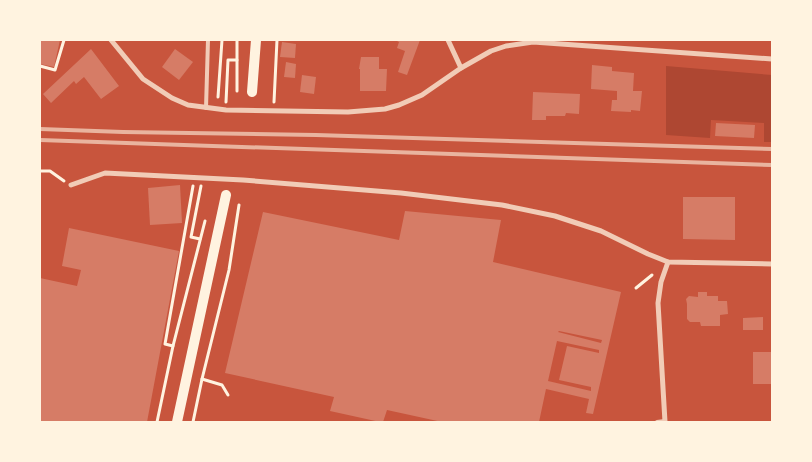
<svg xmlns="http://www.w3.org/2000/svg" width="812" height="462" viewBox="0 0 812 462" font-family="'Exo 2',sans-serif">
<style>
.green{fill:#ae4732}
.building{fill:#d67c66;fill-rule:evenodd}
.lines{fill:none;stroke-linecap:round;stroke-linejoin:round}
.path{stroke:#fff3e0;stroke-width:3}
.service{stroke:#f1ccb7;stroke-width:4}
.minor{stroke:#f1ccb7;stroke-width:5}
.secondary{stroke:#fff3e0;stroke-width:10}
.rail{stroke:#e9b49f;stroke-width:4}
</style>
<rect width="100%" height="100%" fill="#c8553d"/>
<polygon class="green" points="666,66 772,75 772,142 764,142 764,123 711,120 710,138 666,135"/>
<g class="building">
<polygon points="40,40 60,40 54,67 40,64"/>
<polygon points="395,40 420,40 407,75 398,72 405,51 397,48 399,42"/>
<polygon points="282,42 296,44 295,58 280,57"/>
<polygon points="91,49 119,86 101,99 84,77 76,84 74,81 51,103 43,94"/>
<polygon points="175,49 193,62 179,80 162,67"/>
<polygon points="361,57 379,57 379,69 387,69 386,91 360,91 360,69 359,69"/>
<polygon points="286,62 296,64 295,78 284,77"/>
<polygon points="592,65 612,67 612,71 634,73 633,91 642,91 640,111 631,110 631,112 611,111 612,100 617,100 617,91 591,89"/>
<polygon points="302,75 316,77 314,94 300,92"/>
<polygon points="533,92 580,94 579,114 566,113 565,116 546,116 546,120 532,120"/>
<polygon points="716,123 755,125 754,138 715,136"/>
<polygon points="180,185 182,223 150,225 148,188"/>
<polygon points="683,197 735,197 735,240 683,239"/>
<path d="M405 211 501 220 493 262 621 292 593 414 586 413 589 399 546 389 539 422H442L387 410 383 422H380L330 411 334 397 225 373 263 212 399 240ZM559 331 602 340 601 343 558 332ZM557 341 599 350V353L567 346 559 380 591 387V391L548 381Z"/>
<polygon points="69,228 179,251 147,422 40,422 40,278 77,286 81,270 62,266"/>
<polygon points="698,292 707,292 707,296 718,296 718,301 727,301 728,314 720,315 720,326 701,326 700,322 690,322 687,319 687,304 686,299 689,296 698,297"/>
<polygon points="763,317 763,330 743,330 743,318"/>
<rect x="753" y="352" width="19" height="32"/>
</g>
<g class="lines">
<g class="path">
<polyline points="40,66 55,70 64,40"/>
<polyline points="237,91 237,40"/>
<polyline points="218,97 222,40"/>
<polyline points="226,102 228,60 237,60"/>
<polyline points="274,102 277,40"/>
<polyline points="40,171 50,171 64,181"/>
<polyline points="200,239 191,237 201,186"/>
<polyline points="636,288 652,275"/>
<polyline points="173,346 165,344 193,186"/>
<polyline points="202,379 222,385 228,395"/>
<polyline points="157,422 173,346 205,221"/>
<polyline points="193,422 202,379 229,270 239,205"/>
</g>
<g class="service">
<polyline points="206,108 208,40"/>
<polyline points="657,422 665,421"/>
</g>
<g class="minor">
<polyline points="111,40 143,79 172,98 188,105 226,110 348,112 385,109 399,105 422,95 461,68 491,51 506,46 533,42 772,59"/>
<polyline points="448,40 461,68"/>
<polyline points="71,185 105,173 243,180 401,193 502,205 555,216 601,231 648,254 668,262 772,264"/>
<polyline points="665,422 658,303 661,282 668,262"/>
</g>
<g class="secondary">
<polyline points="252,92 256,40"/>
<polyline points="177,422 226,195"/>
</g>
<g class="rail">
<polyline points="40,129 123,132 316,135 772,149"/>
<polyline points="40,140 772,165"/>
</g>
</g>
<rect width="812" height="462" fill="none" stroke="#fff3e0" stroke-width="82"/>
</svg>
